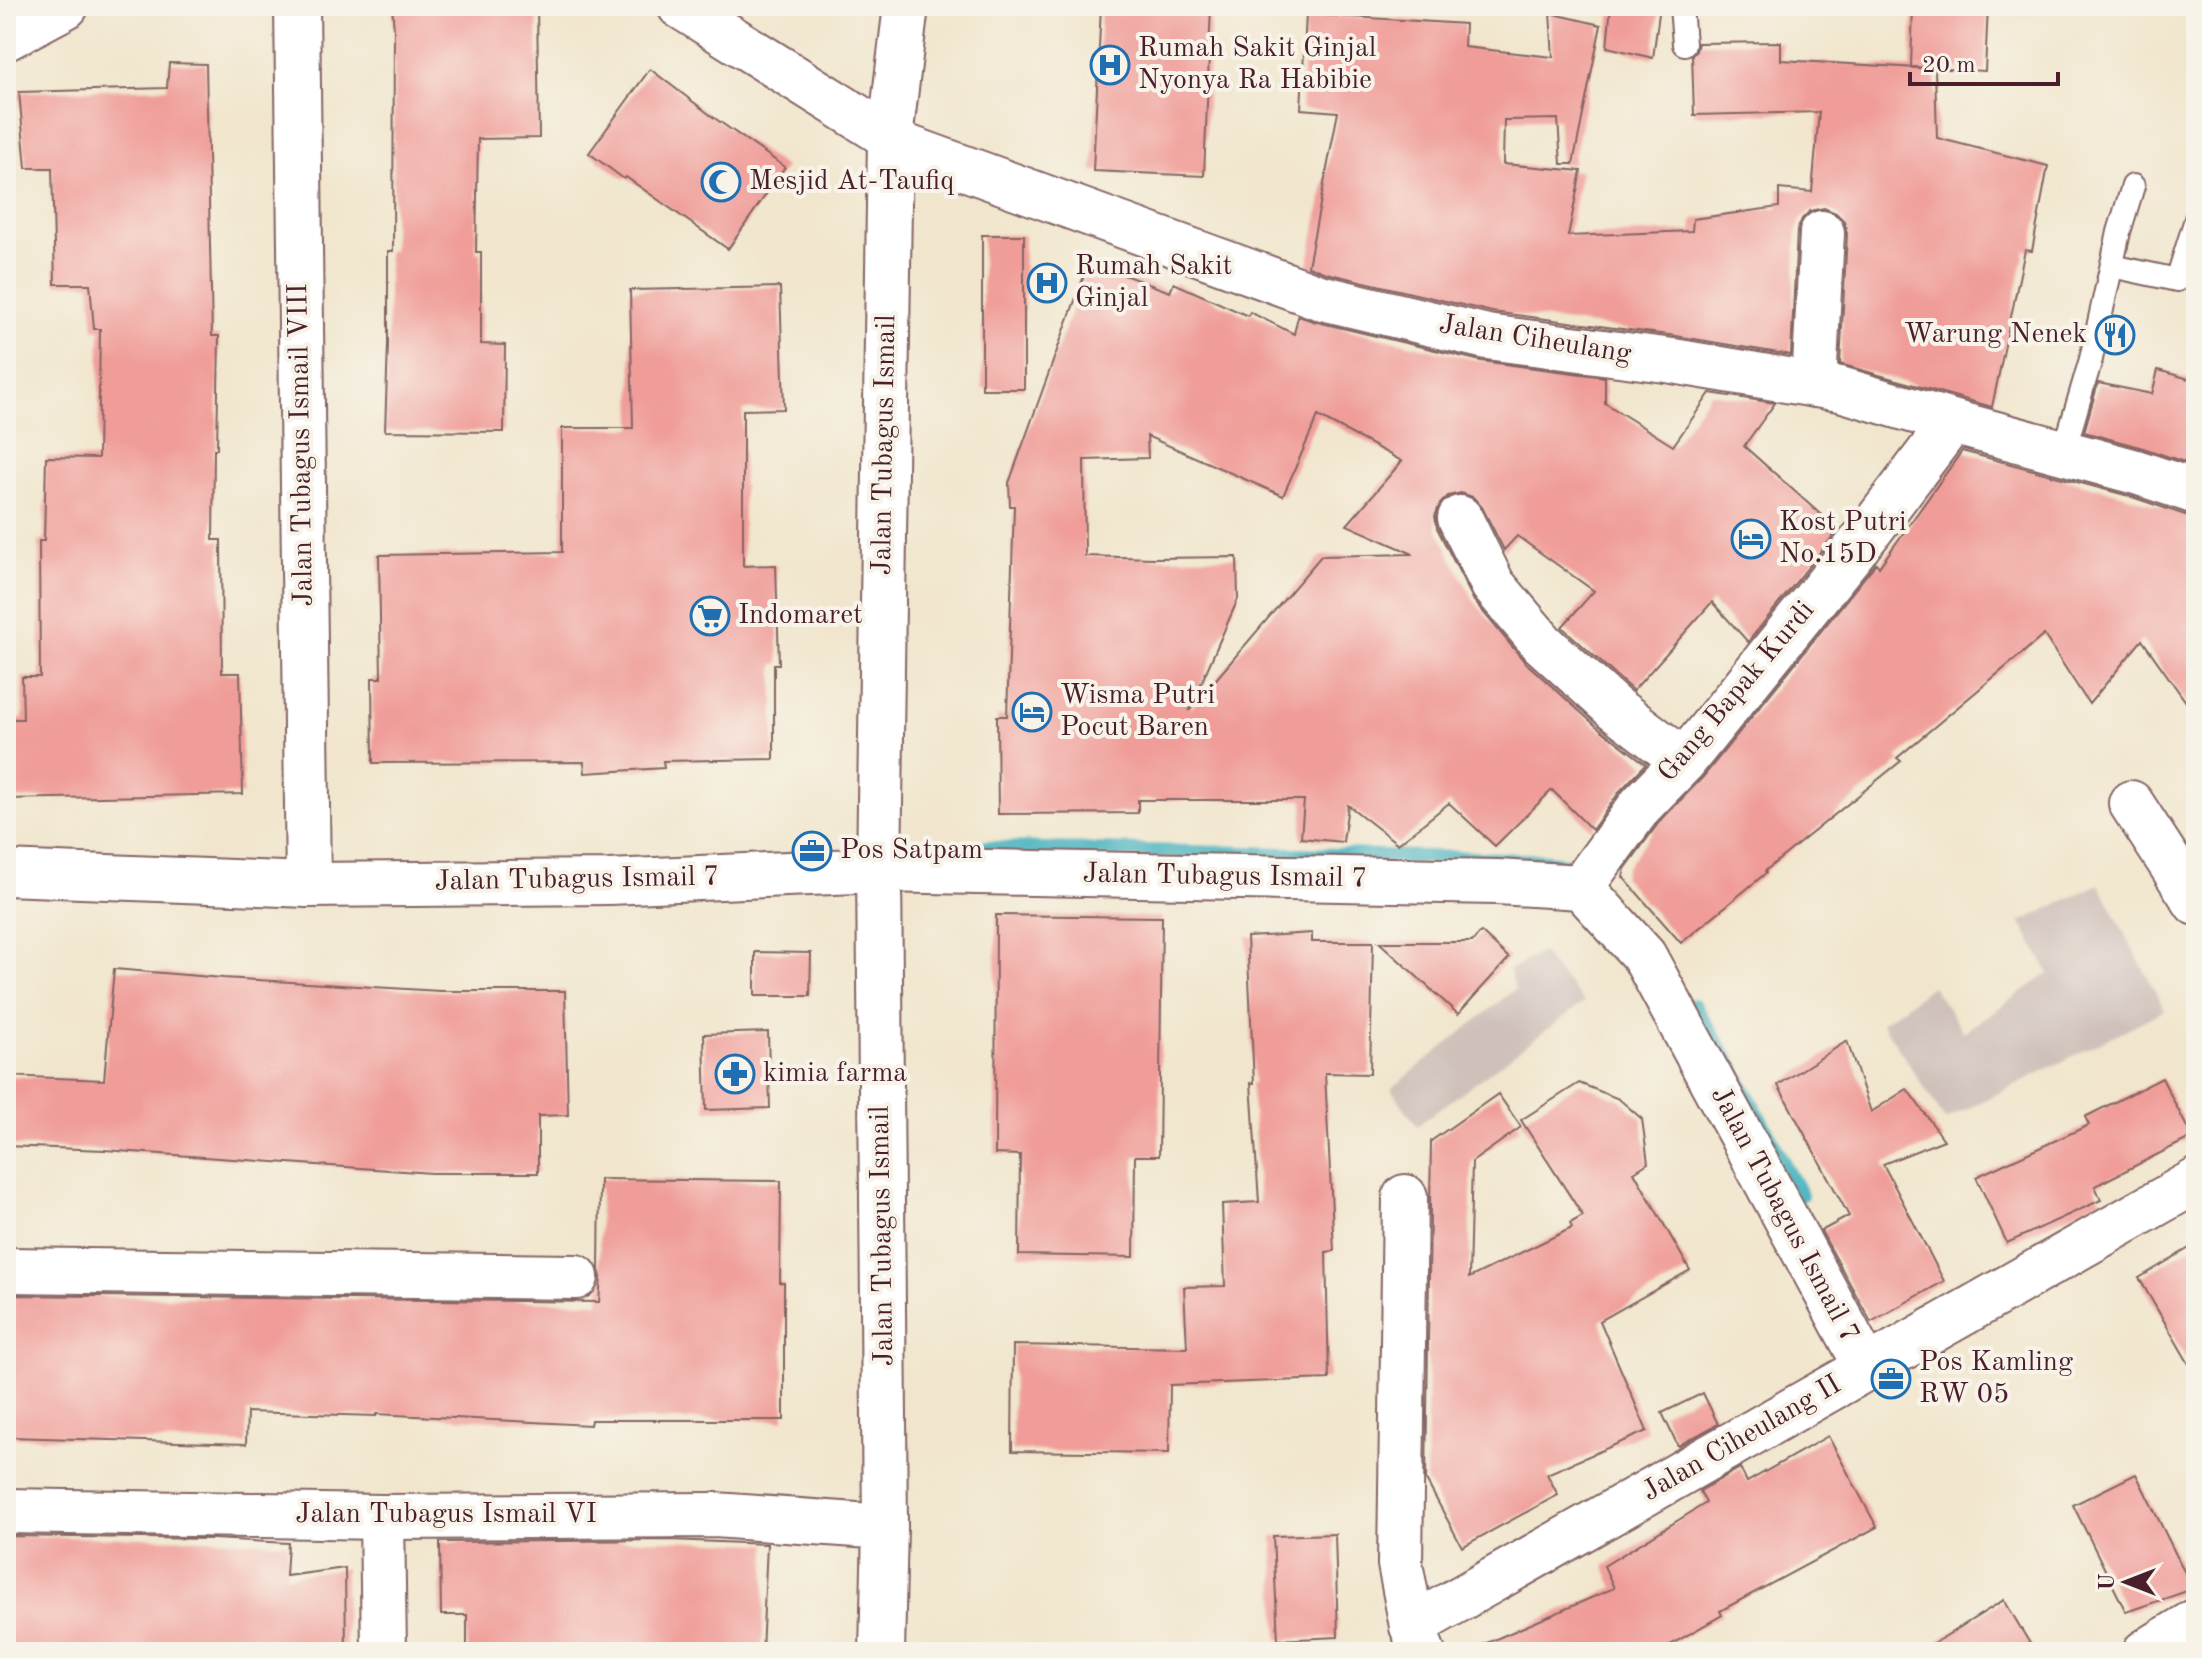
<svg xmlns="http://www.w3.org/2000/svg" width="2202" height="1658" viewBox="0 0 2202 1658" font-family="'Old Standard TT',serif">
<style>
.industrial{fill:#cfc1ba}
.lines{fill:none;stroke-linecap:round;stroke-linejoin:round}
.stream{stroke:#41b0bd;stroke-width:14}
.building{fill:#f09d99;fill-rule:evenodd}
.service-casing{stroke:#846564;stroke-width:26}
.minor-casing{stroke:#846564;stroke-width:48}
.secondary-casing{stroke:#846564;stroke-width:48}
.service{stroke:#fff;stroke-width:22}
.minor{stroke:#fff;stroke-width:44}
.secondary{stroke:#fff;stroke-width:44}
.labels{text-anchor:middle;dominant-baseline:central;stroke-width:8;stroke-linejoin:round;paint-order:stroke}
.poi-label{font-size:28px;fill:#4a1f2b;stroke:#f7f3e8;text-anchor:start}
.street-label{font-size:28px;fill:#4a1f2b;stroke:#f7f3e8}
</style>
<rect width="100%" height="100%" fill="#f7f3e8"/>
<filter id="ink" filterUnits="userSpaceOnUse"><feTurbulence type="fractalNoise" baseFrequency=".0125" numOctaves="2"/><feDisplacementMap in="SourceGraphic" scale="16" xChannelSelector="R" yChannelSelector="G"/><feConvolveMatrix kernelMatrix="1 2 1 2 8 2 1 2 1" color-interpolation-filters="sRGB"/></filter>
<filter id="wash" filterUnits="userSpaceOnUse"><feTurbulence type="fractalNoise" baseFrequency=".006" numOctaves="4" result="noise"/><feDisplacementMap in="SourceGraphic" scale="32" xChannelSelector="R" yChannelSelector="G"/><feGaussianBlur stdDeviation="1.8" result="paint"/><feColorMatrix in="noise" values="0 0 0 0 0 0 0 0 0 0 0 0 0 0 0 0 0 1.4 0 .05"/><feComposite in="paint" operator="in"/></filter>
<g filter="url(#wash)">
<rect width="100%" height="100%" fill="#f1e6cd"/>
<g class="industrial">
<polygon points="2099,884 2165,1010 1945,1120 1882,1023 1932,986 1964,1032 2049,973 2020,922"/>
<polygon points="1541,952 1584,1002 1417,1126 1391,1089 1515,989 1510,970"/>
</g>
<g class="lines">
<g class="stream">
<polyline points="908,846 1483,858 1548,861 1578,867"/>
<polyline points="1694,1005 1730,1062 1801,1195"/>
</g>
</g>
<g id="blocks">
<g class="building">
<polygon points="392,6 537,6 539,138 478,139 476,252 481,252 481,344 505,345 504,432 385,431 388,344 388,251 393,251 394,30"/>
<polygon points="1101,6 1211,6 1204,176 1093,171"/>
<polygon points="1611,6 1660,6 1653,58 1607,47"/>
<polygon points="1913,6 1988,6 1985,71 1911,67"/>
<polygon points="1550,13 1601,25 1573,164 1561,164 1558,119 1504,120 1503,164 1581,171 1568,236 1692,231 1693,219 1779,207 1779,189 1812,192 1819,112 1694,115 1692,55 1696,51 1698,43 1781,42 1781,60 1935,69 1937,138 2048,166 2032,251 2025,250 1992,407 1840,364 1847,234 1844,221 1836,213 1824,208 1810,211 1802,219 1797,231 1791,355 1676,336 1492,312 1326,273 1308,266 1338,112 1301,109 1306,14 1465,24 1464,47 1553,57"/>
<polygon points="169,63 206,64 212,336 219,336 217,449 214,449 213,540 221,540 222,673 240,673 243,794 6,799 6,719 23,719 22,677 40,677 39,541 44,541 46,457 98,458 100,329 94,329 90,284 55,284 52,168 26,168 19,92 167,88"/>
<polygon points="650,69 713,117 785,167 728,249 626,177 624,179 589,153"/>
<rect x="982" y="235" width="42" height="154"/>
<path d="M1089 262 1170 292 1174 283 1248 316 1250 312 1294 334 1298 316 1313 321 1481 361 1605 377V403L1673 446 1710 393 1775 403 1744 446 1838 530 1748 642 1712 602 1633 691 1562 627 1594 591 1517 536 1504 550 1482 507 1473 497 1461 493 1448 496 1440 504 1435 516 1437 528 1474 601 1525 662 1596 726 1646 764 1621 790 1592 830 1552 790 1495 846 1449 803 1398 844 1348 805 1343 842 1301 838 1304 800H1138V813L998 814 997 716H1007L1014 506H1010L1009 483ZM1318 416 1402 461 1347 525 1413 554 1321 556 1189 711 1238 599 1237 557 1154 558 1085 556 1084 460 1148 458 1147 436 1283 496Z"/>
<polygon points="780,287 784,409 743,410 743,566 776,565 779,664 774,664 774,759 663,761 664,768 585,773 584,762 373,763 372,678 381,678 379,555 562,552 562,428 633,428 630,290"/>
<polygon points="2158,370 2196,381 2196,466 2143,448 2084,432 2098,383 2152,394"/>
<polygon points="1962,451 2129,496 2188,516 2196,516 2196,716 2142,640 2089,704 2044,635 1897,758 1901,761 1765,871 1766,873 1681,943 1623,877 1625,869 1660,821 1703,777 1876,563 1879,567"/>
<polygon points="996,915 1162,917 1159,1156 1135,1156 1134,1257 1019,1255 1020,1155 995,1154"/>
<polygon points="1481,932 1509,958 1458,1014 1379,942 1472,942"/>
<polygon points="1312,933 1312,942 1373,942 1370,1074 1325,1073 1334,1251 1326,1252 1329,1379 1170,1385 1169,1453 1012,1451 1013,1345 1187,1348 1184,1287 1225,1286 1222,1204 1259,1202 1251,1083 1254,1083 1247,937"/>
<polygon points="755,952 811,953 810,996 755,996"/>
<polygon points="114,969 223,978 440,991 565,991 568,1115 538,1116 538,1173 432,1173 104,1150 6,1146 6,1076 104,1080"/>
<polygon points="768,1032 770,1108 706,1110 704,1034"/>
<polygon points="1847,1041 1871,1112 1907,1089 1944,1140 1883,1164 1944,1281 1871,1322 1821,1231 1849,1216 1778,1085"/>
<polygon points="2162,1078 2192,1137 2095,1186 2101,1200 2007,1243 1976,1177 2089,1125 2085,1117"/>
<polygon points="1579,1083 1619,1099 1642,1119 1648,1163 1634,1172 1690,1270 1600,1321 1647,1431 1547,1474 1558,1495 1462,1547 1426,1480 1431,1141 1498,1094 1521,1127 1472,1162 1469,1278 1572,1228 1570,1223 1583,1216 1521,1120"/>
<polygon points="600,1179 781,1181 780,1283 784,1283 784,1420 591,1420 590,1425 376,1414 376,1416 247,1412 246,1444 9,1437 14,1295 599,1302 601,1277 599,1270"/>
<polygon points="2196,1244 2196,1376 2139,1278"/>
<polygon points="1703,1393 1718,1424 1678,1446 1662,1413"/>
<polygon points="1828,1436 1877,1527 1720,1611 1722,1615 1658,1652 1466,1652 1614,1588 1604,1566 1706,1503 1700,1491 1740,1468 1747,1482"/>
<polygon points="2136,1474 2193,1589 2126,1612 2073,1505"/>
<polygon points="1335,1534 1338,1637 1278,1640 1273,1536"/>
<polygon points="6,1536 213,1539 288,1543 286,1576 345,1568 346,1652 6,1652"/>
<polygon points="670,1540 767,1544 762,1652 467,1652 467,1615 441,1615 440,1542"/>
<polygon points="2004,1600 2035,1652 1920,1652"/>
</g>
</g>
</g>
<g filter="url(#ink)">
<use href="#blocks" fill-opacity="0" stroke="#846564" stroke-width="2"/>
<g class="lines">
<g class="service-casing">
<g id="service">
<polyline points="1681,6 1684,44"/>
<polyline points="2112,266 2177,280 2196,219"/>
<polyline points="2064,451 2091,359 2119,232 2133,186"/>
</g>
</g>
<g class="minor-casing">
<g id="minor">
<polyline points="297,6 308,885"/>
<polyline points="680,6 904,146 1319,297 1487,337 1673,361 1840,389 1952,422 2136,472 2196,492"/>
<polyline points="6,38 66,6"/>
<polyline points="1814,385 1822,233"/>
<polyline points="1460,518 1493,585 1542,643 1613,707 1684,761"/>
<polyline points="2131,803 2196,903"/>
<polyline points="6,873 308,885 609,882 879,870 1497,882 1581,887 1644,956 1867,1368"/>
<polyline points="1581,887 1641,805 1684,761 1869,532 1952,422"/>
<polyline points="1405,1197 1400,1564 1412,1626 1422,1650"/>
<polyline points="6,1270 576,1277"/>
<polyline points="6,1511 382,1517 715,1515 885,1527"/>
<polyline points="382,1517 384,1652"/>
<polyline points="1412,1626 2196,1181"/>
<polyline points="2145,1652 2196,1621"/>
</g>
</g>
<g class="secondary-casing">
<polyline id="secondary" points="882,1652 885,1527 879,870 890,138 906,6"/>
</g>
<use href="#service" class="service"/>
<use href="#minor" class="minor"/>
<use href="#secondary" class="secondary"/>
</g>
</g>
<defs>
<g id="hospital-ring" transform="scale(2)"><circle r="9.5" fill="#f7f3e8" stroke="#1f6fb2" stroke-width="1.5"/><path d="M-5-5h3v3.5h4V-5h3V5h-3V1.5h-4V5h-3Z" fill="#1f6fb2"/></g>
<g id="mosque-ring" transform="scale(2)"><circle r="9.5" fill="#f7f3e8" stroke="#1f6fb2" stroke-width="1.5"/><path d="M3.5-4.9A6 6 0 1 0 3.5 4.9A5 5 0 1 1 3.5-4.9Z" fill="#1f6fb2"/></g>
<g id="restaurant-ring" transform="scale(2)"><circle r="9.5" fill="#f7f3e8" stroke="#1f6fb2" stroke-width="1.5"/><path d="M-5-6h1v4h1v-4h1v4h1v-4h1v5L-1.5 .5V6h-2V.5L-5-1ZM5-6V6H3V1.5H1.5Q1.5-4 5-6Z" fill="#1f6fb2"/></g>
<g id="hotel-ring" transform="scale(2)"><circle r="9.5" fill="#f7f3e8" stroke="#1f6fb2" stroke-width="1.5"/><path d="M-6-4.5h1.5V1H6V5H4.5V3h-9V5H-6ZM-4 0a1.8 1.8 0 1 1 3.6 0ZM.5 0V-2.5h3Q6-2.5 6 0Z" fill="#1f6fb2"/></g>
<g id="supermarket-ring" transform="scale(2)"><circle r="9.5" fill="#f7f3e8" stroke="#1f6fb2" stroke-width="1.5"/><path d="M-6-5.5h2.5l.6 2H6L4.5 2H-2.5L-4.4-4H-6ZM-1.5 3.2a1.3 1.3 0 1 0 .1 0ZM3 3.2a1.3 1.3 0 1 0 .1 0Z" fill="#1f6fb2"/></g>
<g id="office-ring" transform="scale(2)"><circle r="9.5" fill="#f7f3e8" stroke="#1f6fb2" stroke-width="1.5"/><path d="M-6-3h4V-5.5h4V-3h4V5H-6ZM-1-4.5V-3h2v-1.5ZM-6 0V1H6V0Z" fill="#1f6fb2"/></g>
<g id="pharmacy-ring" transform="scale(2)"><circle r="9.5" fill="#f7f3e8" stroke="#1f6fb2" stroke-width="1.5"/><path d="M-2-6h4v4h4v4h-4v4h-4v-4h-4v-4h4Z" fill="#1f6fb2"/></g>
</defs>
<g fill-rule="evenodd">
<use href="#hospital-ring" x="1110" y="65"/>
<use href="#mosque-ring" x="721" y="182"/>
<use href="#hospital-ring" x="1047" y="283"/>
<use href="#restaurant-ring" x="2115" y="335"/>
<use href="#hotel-ring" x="1751" y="539"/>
<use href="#supermarket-ring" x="710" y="616"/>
<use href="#hotel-ring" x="1032" y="712"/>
<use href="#office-ring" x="812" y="851"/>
<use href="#pharmacy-ring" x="735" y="1074"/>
<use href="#office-ring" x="1891" y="1379"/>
</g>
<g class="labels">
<g class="poi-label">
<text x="1138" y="49">Rumah Sakit Ginjal<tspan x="1138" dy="32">Nyonya Ra Habibie</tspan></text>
<text x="749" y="182">Mesjid At-Taufiq</text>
<text x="1075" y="267">Rumah Sakit<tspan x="1075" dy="32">Ginjal</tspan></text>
<text x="2087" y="335" text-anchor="end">Warung Nenek</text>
<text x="1779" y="523">Kost Putri<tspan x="1779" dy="32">No.15D</tspan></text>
<text x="738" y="616">Indomaret</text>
<text x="1060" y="696">Wisma Putri<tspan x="1060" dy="32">Pocut Baren</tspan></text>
<text x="840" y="851">Pos Satpam</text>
<text x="763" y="1074">kimia farma</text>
<text x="1919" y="1363">Pos Kamling<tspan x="1919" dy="32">RW 05</tspan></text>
</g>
<g class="street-label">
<text transform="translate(1535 340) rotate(9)">Jalan Ciheulang</text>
<text transform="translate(302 445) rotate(-91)">Jalan Tubagus Ismail VIII</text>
<text transform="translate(885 445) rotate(-89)">Jalan Tubagus Ismail</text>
<text transform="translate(1737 692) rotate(-50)">Gang Bapak Kurdi</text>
<text transform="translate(1225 877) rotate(1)">Jalan Tubagus Ismail 7</text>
<text transform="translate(577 880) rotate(-1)">Jalan Tubagus Ismail 7</text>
<text transform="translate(1784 1215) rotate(62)">Jalan Tubagus Ismail 7</text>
<text transform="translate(883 1236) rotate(-91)">Jalan Tubagus Ismail</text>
<text transform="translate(1742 1439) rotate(-30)">Jalan Ciheulang II</text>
<text x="446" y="1515">Jalan Tubagus Ismail VI</text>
</g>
</g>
<rect width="2202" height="1658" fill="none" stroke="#f7f3e8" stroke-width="32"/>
<g transform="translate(2126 1582) rotate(270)" stroke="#f7f3e8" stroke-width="6" paint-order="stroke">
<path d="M0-6L14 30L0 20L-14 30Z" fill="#4a1f2b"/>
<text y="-12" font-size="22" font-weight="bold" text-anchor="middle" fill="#4a1f2b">U</text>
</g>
<path d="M1910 72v12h148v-12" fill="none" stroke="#4a1f2b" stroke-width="4"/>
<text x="1922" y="72" font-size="24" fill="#4a1f2b" stroke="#f7f3e8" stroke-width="6" paint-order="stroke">20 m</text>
</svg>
